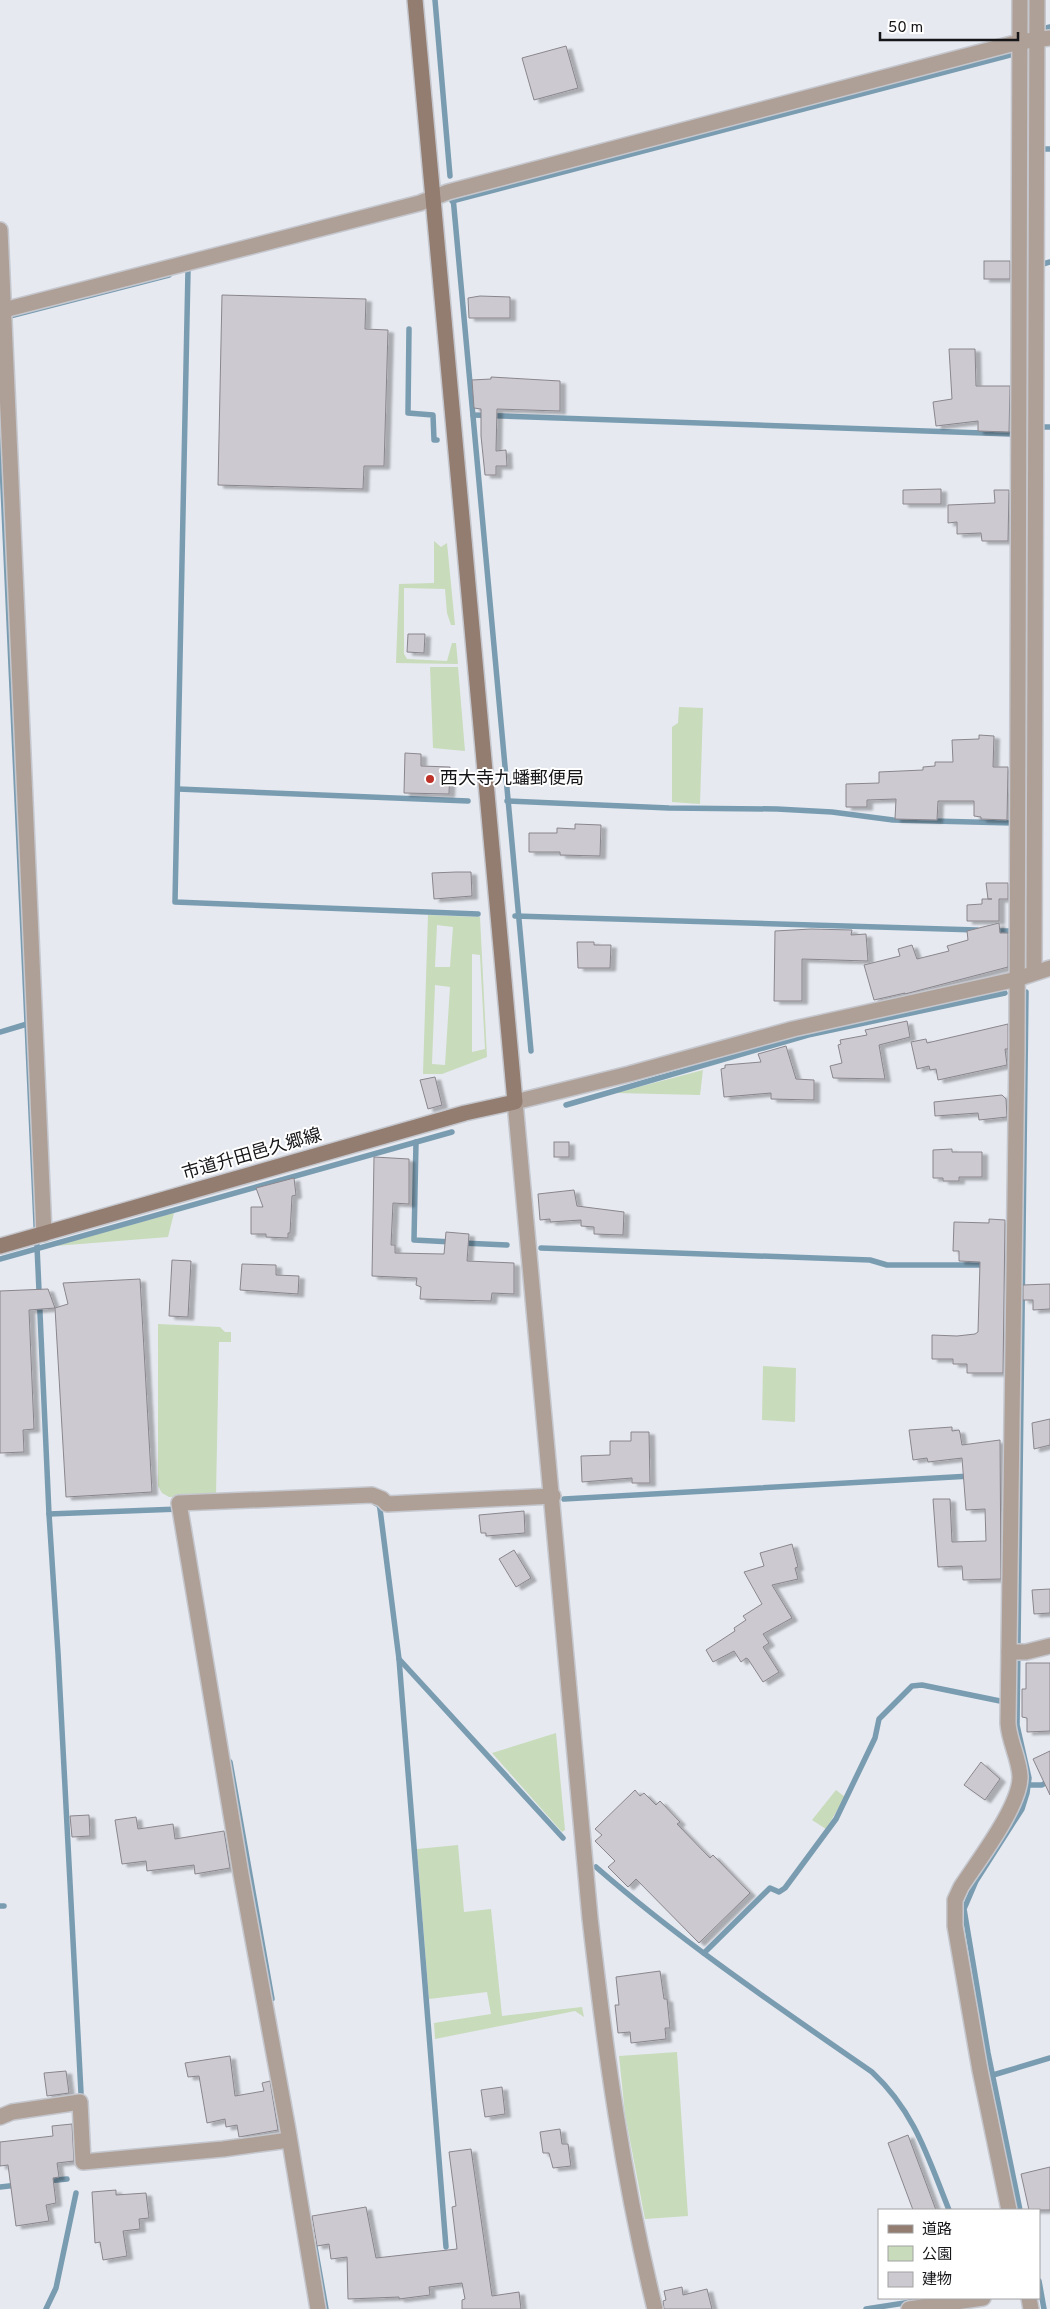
<svg xmlns="http://www.w3.org/2000/svg" width="1050" height="2309" viewBox="0 0 1050 2309" font-family="Overpass,'Noto Sans JP',sans-serif">
<style>
.green{fill:#c8dbbb;fill-rule:evenodd}
.lines{fill:none;stroke-linecap:round;stroke-linejoin:round}
.stream{stroke:#7a9cb1;stroke-width:5.5}
.building{fill:#cdc9d0;stroke:#8a868d;filter:url(#shadow)}
.street-casing{stroke:#c5c7ce;stroke-width:18}
.secondary-casing{stroke:#c5c7ce;stroke-width:18}
.street{stroke:#afa097;stroke-width:15}
.secondary{stroke:#937c70;stroke-width:15}
.poi-dot{fill:#be3128;stroke:#fff;stroke-width:2}
.labels{text-anchor:middle;dominant-baseline:central;stroke-width:4;stroke-linejoin:round;paint-order:stroke}
.poi-label{font-size:18px;fill:#161619;stroke:#fff;text-anchor:start}
.street-label{font-size:18px;fill:#161619;stroke:#fff}
</style>
<defs>
<filter id="shadow"><feDropShadow dx="5.5" dy="3" stdDeviation="1" flood-color="#0004"/></filter>
</defs>
<rect width="100%" height="100%" fill="#e6e9f0"/>
<g class="green">
<polygon points="434,541 441,547 447,543 455,625 451,625 447,613 445,589 404,588 404,654 407,659 447,661 452,643 456,643 458,664 396,663 399,584 434,583"/>
<polygon points="430,667 458,667 465,751 433,748"/>
<polygon points="679,707 703,708 700,804 672,802 672,727 678,723"/>
<path d="M428 915 480 917 487 1057 442 1074H423ZM437 925 453 927 450 967H435ZM472 954 480 955 485 1049 472 1052ZM435 985 450 987 445 1065 432 1064Z"/>
<polygon points="703,1070 700,1095 616,1093"/>
<polygon points="174,1213 168,1237 55,1246"/>
<polygon points="158,1324 220,1327 225,1332 231,1332 231,1342 219,1342 216,1495 169,1497 162,1493 158,1486"/>
<polygon points="763,1366 796,1368 795,1422 762,1420"/>
<polygon points="556,1733 565,1830 562,1832 492,1753"/>
<polygon points="836,1790 845,1797 826,1829 812,1820"/>
<polygon points="458,1845 464,1912 491,1909 502,2016 582,2007 584,2017 575,2011 435,2039 434,2023 491,2014 487,1992 429,1999 417,1849"/>
<polygon points="677,2052 688,2216 645,2219 625,2114 619,2056"/>
</g>
<g class="lines">
<g class="stream">
<polyline points="435,0 450,176"/>
<polyline points="1046,28 1050,27"/>
<polyline points="1042,149 1050,149"/>
<polyline points="453,197 531,1051"/>
<polyline points="452,201 1010,55"/>
<polyline points="1027,203 1028,0"/>
<polyline points="1043,264 1050,262"/>
<polyline points="188,270 175,902 478,914"/>
<polyline points="6,317 169,275"/>
<polyline points="409,329 408,413 433,415 434,440 437,440"/>
<polyline points="473,415 1011,434"/>
<polyline points="0,420 49,1514 58,1653 81,2093"/>
<polyline points="1042,427 1050,427"/>
<polyline points="178,789 468,801"/>
<polyline points="507,801 669,808 777,809 832,812 893,820 1012,823"/>
<polyline points="515,916 977,930"/>
<polyline points="994,931 1012,931"/>
<polyline points="0,1032 27,1024"/>
<polyline points="566,1105 808,1035 1005,993"/>
<polyline points="416,1142 414,1240 452,1242"/>
<polyline points="462,1243 507,1245"/>
<polyline points="541,1248 870,1260 887,1265 987,1265"/>
<polyline points="0,1259 452,1132"/>
<polyline points="564,1499 971,1476"/>
<polyline points="375,1503 379,1505 380,1509 399,1659 563,1838"/>
<polyline points="49,1514 179,1509"/>
<polyline points="399,1659 446,2247"/>
<polyline points="230,1762 272,1999"/>
<polyline points="1028,1785 1042,1785 1050,1780"/>
<path d="M596 1867C682 1942 778 2007 872 2072 915 2112 928 2158 949 2210"/>
<polyline points="0,1906 4,1906"/>
<polyline points="704,1953 770,1888 779,1892 785,1888 836,1819 875,1738 879,1719 912,1686 922,1685 1000,1701"/>
<polyline points="993,2075 1050,2058"/>
<polyline points="47,2181 67,2179"/>
<polyline points="0,2187 18,2185"/>
<polyline points="1020,2210 988,2053 964,1909 976,1881 1022,1809 1027,1793 1029,1778 1017,1725 1026,992"/>
<polyline points="315,2247 326,2309"/>
<polyline points="1039,2281 1044,2309"/>
<polyline points="46,2309 56,2288 76,2193"/>
<polyline points="866,2309 911,2302"/>
</g>
</g>
<g class="building">
<polygon points="566,46 578,88 534,100 522,58"/>
<rect x="984" y="261" width="26" height="18"/>
<polygon points="222,295 366,299 365,329 388,330 384,466 364,466 363,489 218,485"/>
<polygon points="480,296 510,297 510,318 469,318 468,298"/>
<polygon points="949,349 975,349 976,386 1010,386 1009,432 978,431 978,421 936,426 933,402 952,399"/>
<polygon points="491,377 560,381 560,411 497,409 496,451 506,450 507,466 496,466 496,475 485,475 481,436 481,409 474,408 472,380 491,379"/>
<polygon points="941,489 941,504 903,504 903,490"/>
<polygon points="994,490 1009,490 1008,541 982,541 981,533 957,534 957,522 948,523 948,505 995,503"/>
<polygon points="408,634 425,634 424,653 407,652"/>
<polygon points="979,735 994,736 993,767 1008,767 1007,820 981,819 981,817 974,816 974,801 938,801 937,820 895,819 896,799 867,800 867,807 846,807 846,784 879,783 879,772 923,770 923,767 935,766 935,762 953,762 952,740 979,739"/>
<polygon points="405,753 421,754 421,766 450,767 449,794 404,793"/>
<polygon points="575,824 601,825 600,856 560,855 560,852 529,852 529,833 557,833 557,828 575,829"/>
<polygon points="456,872 471,872 472,896 434,899 432,873"/>
<polygon points="986,883 1008,883 1008,899 999,899 999,921 967,921 967,905 982,904 982,899 992,899 988,899"/>
<polygon points="999,923 1000,933 1008,933 1008,967 905,994 905,993 874,1000 864,965 900,956 898,949 912,945 917,959 949,951 947,946 968,940 967,931"/>
<polygon points="811,929 852,930 851,935 866,934 868,961 802,959 802,1001 774,1001 775,931"/>
<polygon points="577,942 594,942 594,945 611,945 610,968 578,968"/>
<polygon points="907,1021 910,1037 879,1045 885,1079 833,1078 830,1066 842,1063 838,1045 841,1044 840,1040 867,1035 865,1030"/>
<polygon points="1008,1024 1008,1049 1005,1049 1007,1065 938,1080 936,1069 930,1070 929,1066 917,1069 911,1042 926,1039 927,1043"/>
<polygon points="786,1046 796,1079 814,1080 814,1100 771,1099 771,1093 724,1097 721,1069 725,1068 725,1065 761,1062 758,1054"/>
<polygon points="435,1077 442,1105 428,1109 420,1080"/>
<polygon points="1002,1095 1006,1099 1007,1117 979,1120 978,1113 935,1116 934,1102"/>
<rect x="554" y="1142" width="15" height="15"/>
<polygon points="952,1149 952,1152 982,1152 982,1177 959,1177 959,1181 943,1181 943,1178 933,1178 933,1150"/>
<polygon points="374,1157 409,1159 409,1204 393,1203 391,1245 395,1245 395,1253 444,1254 446,1232 469,1234 467,1261 514,1263 514,1294 492,1293 491,1301 420,1299 421,1287 416,1285 417,1278 372,1276"/>
<polygon points="294,1178 296,1195 292,1196 290,1233 288,1233 288,1238 266,1237 266,1234 251,1234 251,1207 263,1207 256,1188"/>
<polygon points="574,1190 577,1206 624,1212 623,1235 594,1234 594,1227 581,1226 581,1220 550,1222 550,1219 540,1220 538,1194"/>
<polygon points="989,1219 1005,1220 1003,1373 967,1373 967,1364 953,1364 953,1359 932,1359 932,1335 957,1336 975,1334 978,1332 980,1262 959,1261 959,1251 953,1251 954,1222 989,1223"/>
<polygon points="172,1260 191,1261 188,1317 169,1316"/>
<polygon points="242,1264 276,1265 276,1275 299,1276 298,1294 240,1290"/>
<polygon points="140,1279 152,1492 66,1497 55,1308 29,1310 34,1429 23,1430 24,1452 0,1453 0,1291 48,1289 55,1308 68,1304 63,1283"/>
<polygon points="1050,1284 1050,1309 1033,1310 1033,1300 1023,1300 1023,1285"/>
<polygon points="1050,1419 1050,1445 1034,1449 1032,1423"/>
<polygon points="952,1427 952,1431 959,1430 960,1433 962,1445 1000,1440 1001,1579 963,1580 962,1566 938,1567 933,1499 950,1499 952,1542 986,1541 985,1509 966,1510 962,1458 928,1462 927,1458 913,1460 909,1430"/>
<polygon points="631,1432 649,1432 650,1483 632,1483 632,1478 582,1482 581,1456 610,1455 610,1441 631,1441"/>
<polygon points="524,1511 525,1533 486,1536 486,1533 481,1533 479,1515"/>
<polygon points="792,1544 798,1567 795,1568 798,1579 772,1585 792,1618 763,1634 769,1643 763,1647 779,1672 763,1682 748,1659 746,1658 741,1662 734,1651 713,1662 706,1650 735,1631 734,1628 746,1620 743,1616 762,1604 744,1572 764,1566 760,1553"/>
<polygon points="514,1550 531,1578 516,1587 499,1559"/>
<polygon points="1050,1589 1050,1613 1034,1614 1032,1590"/>
<polygon points="1026,1663 1050,1663 1050,1731 1027,1732 1027,1718 1022,1717 1022,1689 1026,1689"/>
<polygon points="1050,1751 1050,1795 1033,1759"/>
<polygon points="981,1762 1000,1779 985,1800 964,1785"/>
<polygon points="635,1790 640,1796 644,1793 656,1805 660,1801 680,1822 677,1824 710,1858 713,1855 750,1893 699,1943 636,1879 628,1887 608,1867 615,1861 595,1841 602,1835 595,1829"/>
<polygon points="89,1815 90,1836 72,1837 70,1816"/>
<polygon points="136,1817 138,1829 173,1824 175,1839 224,1831 230,1868 195,1874 194,1865 147,1871 146,1861 122,1864 115,1820"/>
<polygon points="660,1971 664,1999 667,1999 670,2028 665,2028 666,2039 631,2043 630,2032 618,2033 615,2005 619,2005 616,1977"/>
<polygon points="230,2056 235,2096 264,2091 262,2083 270,2081 278,2130 239,2137 237,2125 226,2127 225,2119 207,2123 199,2076 188,2077 185,2063"/>
<polygon points="66,2071 69,2093 47,2096 44,2073"/>
<polygon points="502,2087 505,2114 485,2117 481,2090"/>
<polygon points="72,2124 74,2161 57,2163 59,2177 53,2178 56,2203 46,2205 49,2221 16,2226 8,2165 0,2166 0,2142 53,2136 52,2126"/>
<polygon points="560,2129 562,2144 568,2144 571,2166 553,2168 549,2153 543,2153 540,2132"/>
<polygon points="908,2135 936,2210 913,2210 888,2143"/>
<polygon points="471,2149 492,2296 519,2292 521,2309 462,2309 462,2300 465,2299 462,2283 429,2287 430,2295 399,2299 399,2297 348,2299 347,2257 331,2259 329,2244 317,2246 312,2216 366,2207 376,2258 457,2249 452,2207 456,2206 449,2152"/>
<polygon points="1050,2167 1050,2210 1029,2210 1021,2174"/>
<polygon points="116,2190 116,2195 146,2193 149,2218 139,2219 140,2229 123,2231 127,2256 103,2260 100,2242 95,2243 92,2192"/>
<polygon points="682,2287 683,2295 707,2289 712,2309 664,2309 663,2301 666,2300 664,2291"/>
</g>
<g class="lines">
<g class="street-casing">
<g id="street">
<polyline points="0,230 44,1234"/>
<polyline points="0,311 420,203 448,192 1019,42 1050,38"/>
<polyline points="1034,972 1037,0"/>
<polyline points="1009,1652 1026,1652 1050,1646"/>
<polyline points="0,2117 12,2112 80,2102 83,2162 223,2149 289,2140"/>
<path d="M1009 2210 980 2070 955 1926V1900L961 1887C978 1861 1021 1805 1020 1776 1019 1758 1009 1741 1008 1723L1017 1048 1020 0"/>
<polyline points="1029,2298 1031,2309"/>
<polyline points="318,2309 288,2130 241,1874 179,1503 372,1495 382,1499 387,1504 553,1496"/>
<path d="M655 2309C623 2180 605 2050 590 1918L515 1102 629 1074 793 1029 1017 979 1050 968"/>
<polyline points="909,2309 983,2298"/>
</g>
</g>
<g class="secondary-casing">
<polyline id="secondary" points="0,1246 465,1113 515,1102 415,0"/>
</g>
<use href="#street" class="street"/>
<use href="#secondary" class="secondary"/>
</g>
<circle class="poi-dot" cx="430" cy="779" r="5"/>
<g class="labels">
<g class="poi-label">
<text x="440" y="779">西大寺九蟠郵便局</text>
</g>
<g class="street-label">
<text transform="translate(252 1155) rotate(-16)">市道升田邑久郷線</text>
</g>
</g>
<rect x="878" y="2209" width="162" height="90" fill="#ffffff" stroke="#a2a2a3"/>
<rect x="888" y="2225" width="25" height="8" fill="#937c70" stroke="#a2a2a3"/>
<text x="922" y="2234" font-size="15" fill="#161619">道路</text>
<rect x="888" y="2246" width="25" height="15" fill="#c8dbbb" stroke="#a2a2a3"/>
<text x="922" y="2259" font-size="15" fill="#161619">公園</text>
<rect x="888" y="2272" width="25" height="15" fill="#cdc9d0" stroke="#a2a2a3"/>
<text x="922" y="2284" font-size="15" fill="#161619">建物</text>
<path d="M880 32v8h138v-8" fill="none" stroke="#161619" stroke-width="2.5"/>
<text x="888" y="32" font-size="15" fill="#161619" stroke="#ffffff" stroke-width="4" paint-order="stroke">50 m</text>
</svg>
